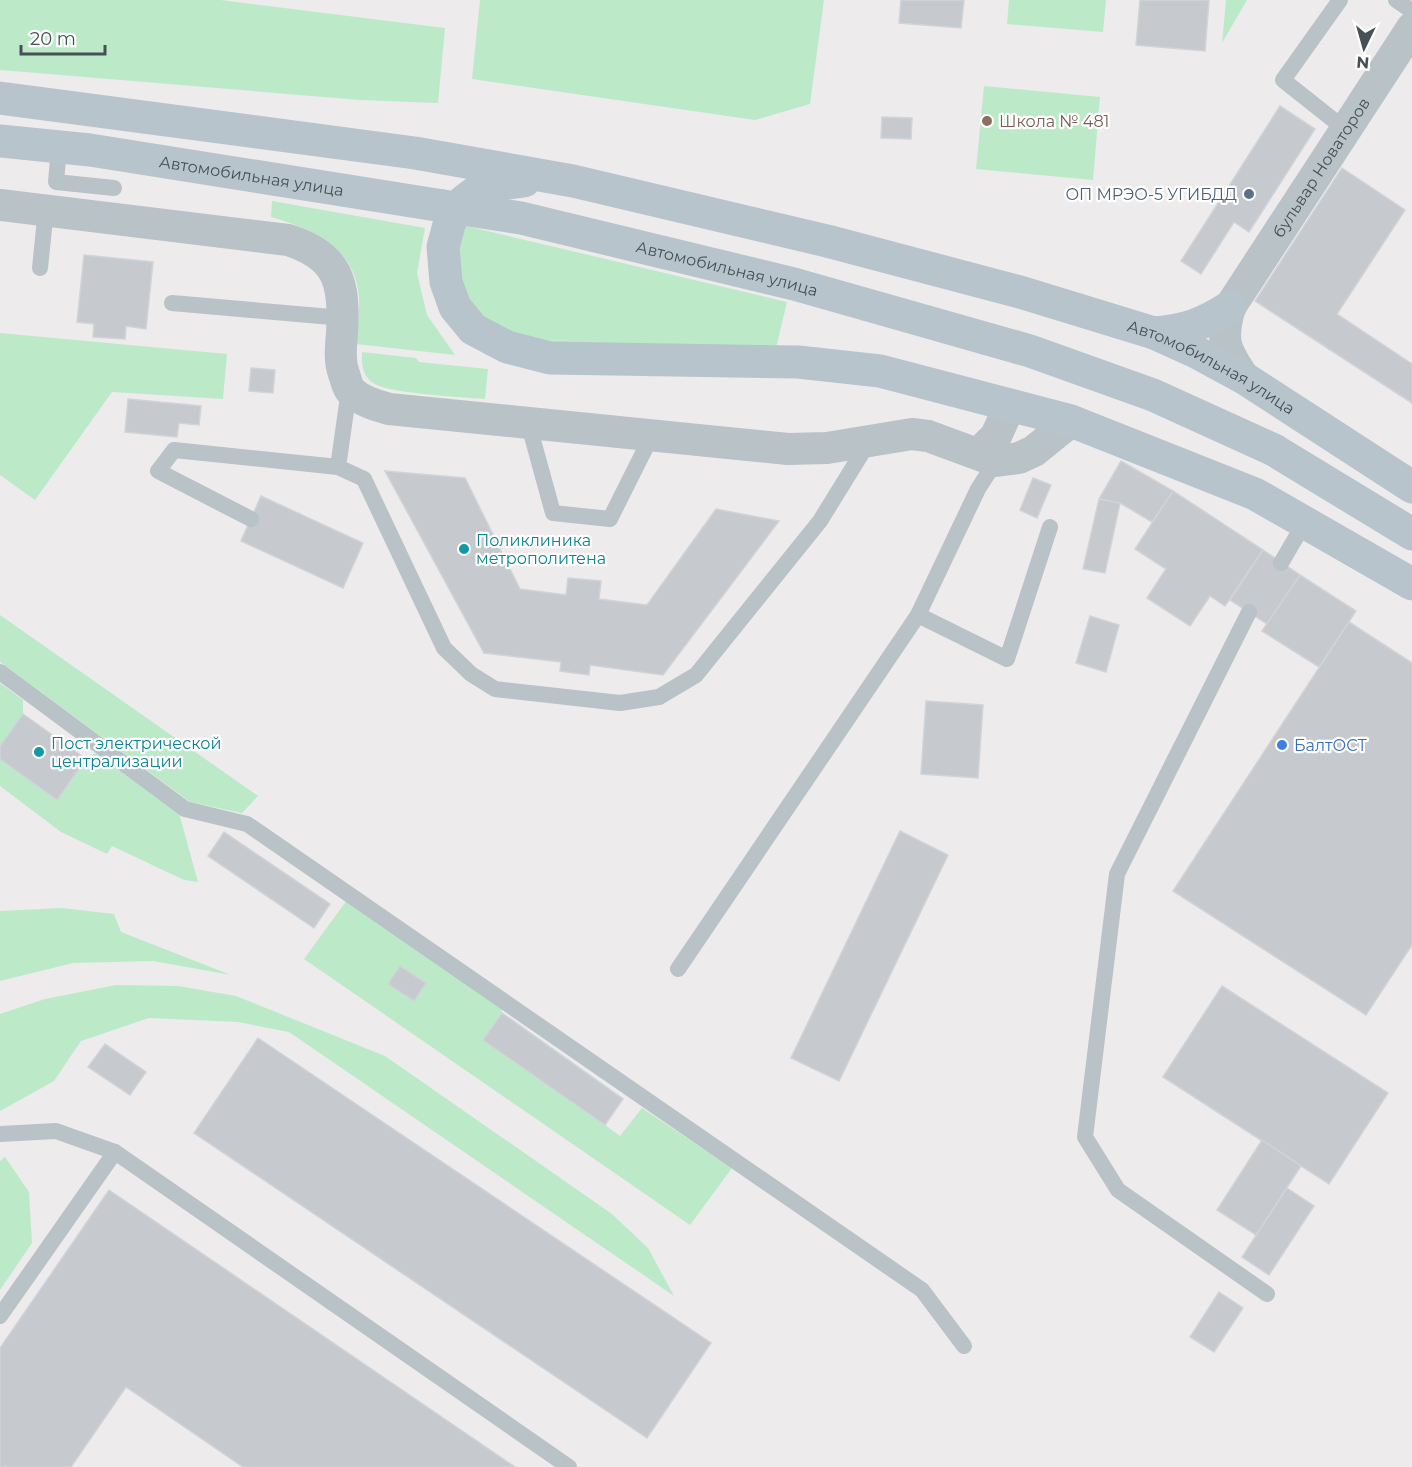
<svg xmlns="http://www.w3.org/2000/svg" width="1412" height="1467" viewBox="0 0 1412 1467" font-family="Montserrat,sans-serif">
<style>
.green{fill:#bceac8}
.building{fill:#c6c9cd;stroke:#d0d3d7;stroke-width:1.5}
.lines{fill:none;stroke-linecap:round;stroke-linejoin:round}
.service{stroke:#b8c2c7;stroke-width:16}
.minor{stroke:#b8c2c7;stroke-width:32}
.secondary{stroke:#b8c4cc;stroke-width:33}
.secondary-bridge{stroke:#b8c4cc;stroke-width:33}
.education-dot{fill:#8d6e63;stroke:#fff;stroke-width:2}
.service-dot{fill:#5c6f8a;stroke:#fff;stroke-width:2}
.culture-dot{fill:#0f9aa8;stroke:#fff;stroke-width:2}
.shop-dot{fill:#3f7fe0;stroke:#fff;stroke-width:2}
.labels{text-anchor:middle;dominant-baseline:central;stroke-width:4.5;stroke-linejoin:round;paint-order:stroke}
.education-label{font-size:16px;fill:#785e54;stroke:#fff;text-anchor:start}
.street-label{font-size:16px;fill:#465157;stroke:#fff}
.service-label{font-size:16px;fill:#4e5e75;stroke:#fff;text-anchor:end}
.culture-label{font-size:16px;fill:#0d838f;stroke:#fff;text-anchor:start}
.shop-label{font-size:16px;fill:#366cbe;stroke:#fff;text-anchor:start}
</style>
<rect width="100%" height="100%" fill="#eeebec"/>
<g class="green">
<polygon points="0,0 221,0 445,28 438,103 360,100 0,70"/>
<polygon points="480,0 824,0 810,104 755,120 472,79"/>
<polygon points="1009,0 1106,0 1103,32 1007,24"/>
<polygon points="1226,0 1247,0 1222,43"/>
<polygon points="984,86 1100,97 1093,180 976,169"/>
<path d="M272 201 425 228 417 273 427 315 455 355 356 344C357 329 360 313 359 298 356 248 313 229 271 217Z"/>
<polygon points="462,225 787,302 776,348 551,352 475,321 454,264"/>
<polygon points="0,333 227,354 223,399 112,392 35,500 0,475"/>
<path d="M362 352 416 358 419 362 488 369 485 399C462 397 393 394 375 384 363 378 361 364 362 352Z"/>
<polygon points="0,615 258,796 242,813 190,802 0,662"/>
<polygon points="0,683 23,700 23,714 0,746"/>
<polygon points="96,753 179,813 198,882 184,880 112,846 107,854 61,832 0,786 0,759 57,799 86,759"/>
<polygon points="347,900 501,1005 502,1013 483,1040 605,1125 620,1136 642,1108 732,1168 690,1225 304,959"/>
<polygon points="62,908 114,914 121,932 231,975 153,961 73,963 0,981 0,911"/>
<polygon points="116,985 178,986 236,996 385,1056 612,1214 648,1248 674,1296 289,1032 238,1022 149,1018 81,1041 54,1081 0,1111 0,1014 45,999"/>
<polygon points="5,1157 29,1192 32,1243 0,1290 0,1161"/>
</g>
<g class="building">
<polygon points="901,0 964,0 961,28 899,23"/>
<polygon points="1140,0 1209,0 1205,51 1136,45"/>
<polygon points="1280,106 1315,129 1249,232 1234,222 1201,274 1181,261"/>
<polygon points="882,117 912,118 911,139 881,138"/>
<polygon points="1342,168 1405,210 1337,314 1412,364 1412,403 1255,301"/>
<polygon points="84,255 153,262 146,329 126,326 125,339 93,337 94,324 77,322"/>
<polygon points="251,368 275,370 273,393 249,391"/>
<polygon points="128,399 201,406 199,425 179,423 177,437 125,432"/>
<polygon points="1121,461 1173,491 1152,522 1120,503 1099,499"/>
<polygon points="385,471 465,478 520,589 566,595 568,578 601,581 599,599 647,605 716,509 779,521 663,675 590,665 589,675 560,671 561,662 484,653"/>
<polygon points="1033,478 1051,485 1037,518 1020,510"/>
<polygon points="1173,491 1263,550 1225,606 1210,596 1190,626 1147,598 1166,569 1135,549"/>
<polygon points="261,496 363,543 343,588 241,541"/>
<polygon points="1099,499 1120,503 1105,573 1083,569"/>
<polygon points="1263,550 1300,575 1267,624 1230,600"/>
<polygon points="1300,575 1356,611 1319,667 1262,631"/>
<polygon points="1090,616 1119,625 1106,672 1076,663"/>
<polygon points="1349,622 1412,663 1412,945 1366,1015 1173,891"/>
<polygon points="926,701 983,705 978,778 921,774"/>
<polygon points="23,714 86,759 57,800 0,759 0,746"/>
<polygon points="900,831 948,855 839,1081 791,1058"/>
<polygon points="224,832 330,904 314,928 208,856"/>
<polygon points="400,966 426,983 414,1001 388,984"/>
<polygon points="1222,986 1388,1093 1329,1184 1163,1077"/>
<polygon points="502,1013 623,1099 605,1125 483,1040"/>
<polygon points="258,1038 711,1343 647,1438 194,1133"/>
<polygon points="105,1044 146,1072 130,1095 88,1067"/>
<polygon points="1262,1140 1301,1166 1256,1235 1217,1210"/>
<polygon points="1287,1188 1314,1206 1269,1275 1242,1257"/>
<polygon points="109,1190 515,1467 243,1467 126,1387 71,1467 0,1467 0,1348"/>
<polygon points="1219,1292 1243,1308 1214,1352 1190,1337"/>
</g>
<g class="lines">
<g class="service">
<polyline points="1340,0 1283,80 1346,130"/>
<polyline points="1396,0 1412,11"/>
<polyline points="59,147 56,182 114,188"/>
<polyline points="40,268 46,209"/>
<polyline points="172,303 343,318"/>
<polyline points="349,390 338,467 364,479 444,648 471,674 495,689 620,703 659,697 696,675 820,521 870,440"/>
<polyline points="528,422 553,513 610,519 652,435"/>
<polyline points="251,519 158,471 174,450 338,467"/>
<polyline points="1281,563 1305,522"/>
<polyline points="1249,612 1117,874 1085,1137 1118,1190 1267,1294"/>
<polyline points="918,615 1007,659 1050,527"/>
<polyline points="0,672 185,809 247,824 922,1290 964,1346"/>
<polyline points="678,969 918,615 978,489 996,461"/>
<polyline points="0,1134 56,1131 115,1152 569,1467"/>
<polyline points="0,1316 115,1152"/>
</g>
<g class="minor">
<path d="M0 205 288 240C339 256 345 283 342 333 341 347 339 360 344 374 346 379 347 387 351 391 361 401 375 405 389 409L788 449 827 448 912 434 928 436 996 461 1019 458 1034 451 1071 421"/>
<path id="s1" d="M1244 378C1225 350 1220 341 1230 307L1412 28"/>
<polyline points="978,454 996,436 1010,405"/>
</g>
<g class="secondary">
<path id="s2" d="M0 98 415 153 573 181 827 241 1020 292 1154 333 1196 352 1244 378 1412 487"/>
<path id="s3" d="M0 141 90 150 443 206"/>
<polyline points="524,181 484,186 464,201 450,221 443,247 446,282 455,307 473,329 507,347 550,358 798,362 880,371 1071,421 1255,494 1412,584"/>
<path d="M1154 333C1186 330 1202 325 1230 307"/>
<polyline points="1274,450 1412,534"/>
</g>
<path class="secondary-bridge" id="s4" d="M443 206 521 218 794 284 1030 351 1153 395 1274 450"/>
</g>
<circle class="education-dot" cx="987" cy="121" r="6"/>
<circle class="service-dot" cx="1249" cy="194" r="6"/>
<g class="culture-dot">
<circle cx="464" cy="549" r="6"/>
<circle cx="39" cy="752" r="6"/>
</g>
<circle class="shop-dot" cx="1282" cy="745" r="6"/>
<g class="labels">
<g class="education-label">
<text x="999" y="121">Школа № 481</text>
</g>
<g class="street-label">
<text stroke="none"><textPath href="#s1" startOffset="243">бульвар Новаторов</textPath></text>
<text stroke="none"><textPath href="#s3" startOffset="254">Автомобильная улица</textPath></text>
<text stroke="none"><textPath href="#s4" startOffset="291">Автомобильная улица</textPath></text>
<text stroke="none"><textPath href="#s2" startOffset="1246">Автомобильная улица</textPath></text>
</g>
<g class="service-label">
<text x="1237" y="194">ОП МРЭО-5 УГИБДД</text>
</g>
<g class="culture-label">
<text x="476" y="540">Поликлиника<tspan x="476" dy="18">метрополитена</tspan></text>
<text x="51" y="743">Пост электрической<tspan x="51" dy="18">централизации</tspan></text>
</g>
<g class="shop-label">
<text x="1294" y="745">БалтОСТ</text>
</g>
</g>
<g transform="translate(1364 48) rotate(185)" stroke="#ffffff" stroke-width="4.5" paint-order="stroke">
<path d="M0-4.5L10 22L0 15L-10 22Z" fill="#465157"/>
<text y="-9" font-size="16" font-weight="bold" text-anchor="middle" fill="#465157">N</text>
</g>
<path d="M21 45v9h84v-9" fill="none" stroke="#465157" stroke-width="3"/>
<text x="30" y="45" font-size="18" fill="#465157" stroke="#ffffff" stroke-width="4.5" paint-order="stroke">20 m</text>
</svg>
